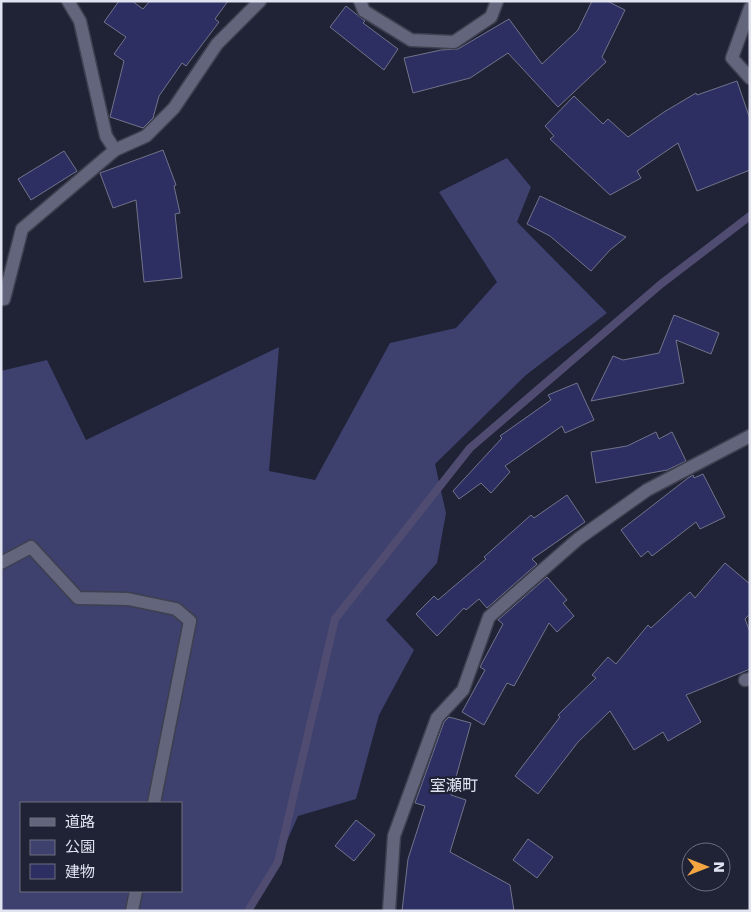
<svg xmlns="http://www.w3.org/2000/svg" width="751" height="912" viewBox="0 0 751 912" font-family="'DejaVu Sans','Noto Sans JP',sans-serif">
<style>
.green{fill:#3e416e;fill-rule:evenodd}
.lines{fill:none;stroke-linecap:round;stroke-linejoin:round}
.stream{stroke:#4f4b71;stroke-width:8}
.building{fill:#2d2e62;stroke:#71748b}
.minor-casing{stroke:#3e3f4f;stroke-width:15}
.minor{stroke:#62657b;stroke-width:12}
.labels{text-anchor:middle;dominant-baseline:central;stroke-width:4.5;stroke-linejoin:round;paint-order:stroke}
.neighbourhood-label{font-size:16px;fill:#e1e3f0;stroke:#202235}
</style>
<rect width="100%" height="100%" fill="#202235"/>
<path class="green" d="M507 158 531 187 517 222 607 313 526 375 435 464 446 513 437 563 386 620 414 650 379 715 356 799 298 816 267 886 246 911H1V371L47 360 86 440 279 347 269 471 315 480 390 343 456 328 497 282 439 192ZM21 803H181V891H21Z"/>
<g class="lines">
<polyline class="stream" points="248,911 278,862 335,619 470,448 661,284 750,216"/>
</g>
<g class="building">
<polygon points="119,1 132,1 143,9 150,1 228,1 215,19 219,22 186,66 182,63 159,96 153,118 143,128 110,117 124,61 114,54 126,37 104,22"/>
<polygon points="592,1 607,1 625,10 602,57 606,62 558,107 508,53 470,78 413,93 404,58 441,50 458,49 509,19 542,64 578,30"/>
<polygon points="346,6 365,21 363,23 398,49 384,70 330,27"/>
<polygon points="737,81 750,119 750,170 697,191 678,143 637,171 641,178 610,195 550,139 554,136 545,126 574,96 603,124 608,119 628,137 664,112 696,93 697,95"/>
<polygon points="163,150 176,185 174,186 180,213 175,214 182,278 144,282 136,200 113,208 100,173"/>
<polygon points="64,151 77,171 31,200 18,179"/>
<polygon points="540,196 626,237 610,250 591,271 550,236 527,224"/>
<polygon points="674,315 719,333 711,354 676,340 684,383 591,401 613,356 623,360 659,353"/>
<polygon points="577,383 594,420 565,433 562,426 505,466 510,472 491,493 481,483 459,499 453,491 502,438 500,436 551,400 548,395"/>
<polygon points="656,432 659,439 672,432 686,461 667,470 596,483 591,452 627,446"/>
<polygon points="703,474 725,517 700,529 696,522 652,556 648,551 641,557 621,530 688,478 693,475 694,478"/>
<polygon points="567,495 585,522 532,559 537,564 487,608 479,599 466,610 464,608 437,636 416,614 434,596 438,600 486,559 484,557 531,515 534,518"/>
<polygon points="725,563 750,584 750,614 745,619 750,632 750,669 686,695 701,722 668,741 663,732 634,750 610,711 578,742 538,794 515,776 560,717 558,715 596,678 592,675 608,657 616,664 648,625 651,628 690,592 695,598"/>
<polygon points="547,577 567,600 563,603 574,616 557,632 549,623 514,686 507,683 484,725 462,712 485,670 480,667 503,624 498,620"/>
<polygon points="449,717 471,723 451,795 466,800 450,852 510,885 514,911 402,911 408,859 425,806 415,803 444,722"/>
<polygon points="356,820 375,835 354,861 335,846"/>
<polygon points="528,839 553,857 537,878 513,860"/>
</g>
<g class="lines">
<g class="minor-casing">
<g id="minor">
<polyline points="68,1 80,21 106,136 115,150"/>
<polyline points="360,1 364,11 411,40 454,42 491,17 497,1"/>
<polyline points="750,8 732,58 750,78"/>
<polyline points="1,299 4,299 22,229 115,150 146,136 174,108 217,44 260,1"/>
<polyline points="1,563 31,547 78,598 128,599 176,609 190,621 154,803"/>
<polyline points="745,680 750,679"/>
<polyline points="132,911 136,891"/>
<polyline points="389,911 394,836 437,718 463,690 489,617 578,539 647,490 750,436"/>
</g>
</g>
<use href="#minor" class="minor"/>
</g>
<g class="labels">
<g class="neighbourhood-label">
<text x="454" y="785">室瀬町</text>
</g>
</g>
<rect width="751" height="912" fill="none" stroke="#e1e3f0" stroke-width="5"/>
<rect x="20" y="802" width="162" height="90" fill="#202235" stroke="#6d6f80"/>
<rect x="30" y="818" width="25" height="8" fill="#62657b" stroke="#6d6f80"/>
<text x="65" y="827" font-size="15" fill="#e1e3f0">道路</text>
<rect x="30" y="840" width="25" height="15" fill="#3e416e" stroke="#6d6f80"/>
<text x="65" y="852" font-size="15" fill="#e1e3f0">公園</text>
<rect x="30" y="864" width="25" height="15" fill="#2d2e62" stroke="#6d6f80"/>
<text x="65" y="877" font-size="15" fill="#e1e3f0">建物</text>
<g transform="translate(706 867) rotate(90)"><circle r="24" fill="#202235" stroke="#6d6f80"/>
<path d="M0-4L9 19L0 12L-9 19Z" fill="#f2a541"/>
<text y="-8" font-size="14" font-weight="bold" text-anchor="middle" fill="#e1e3f0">N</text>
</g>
</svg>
